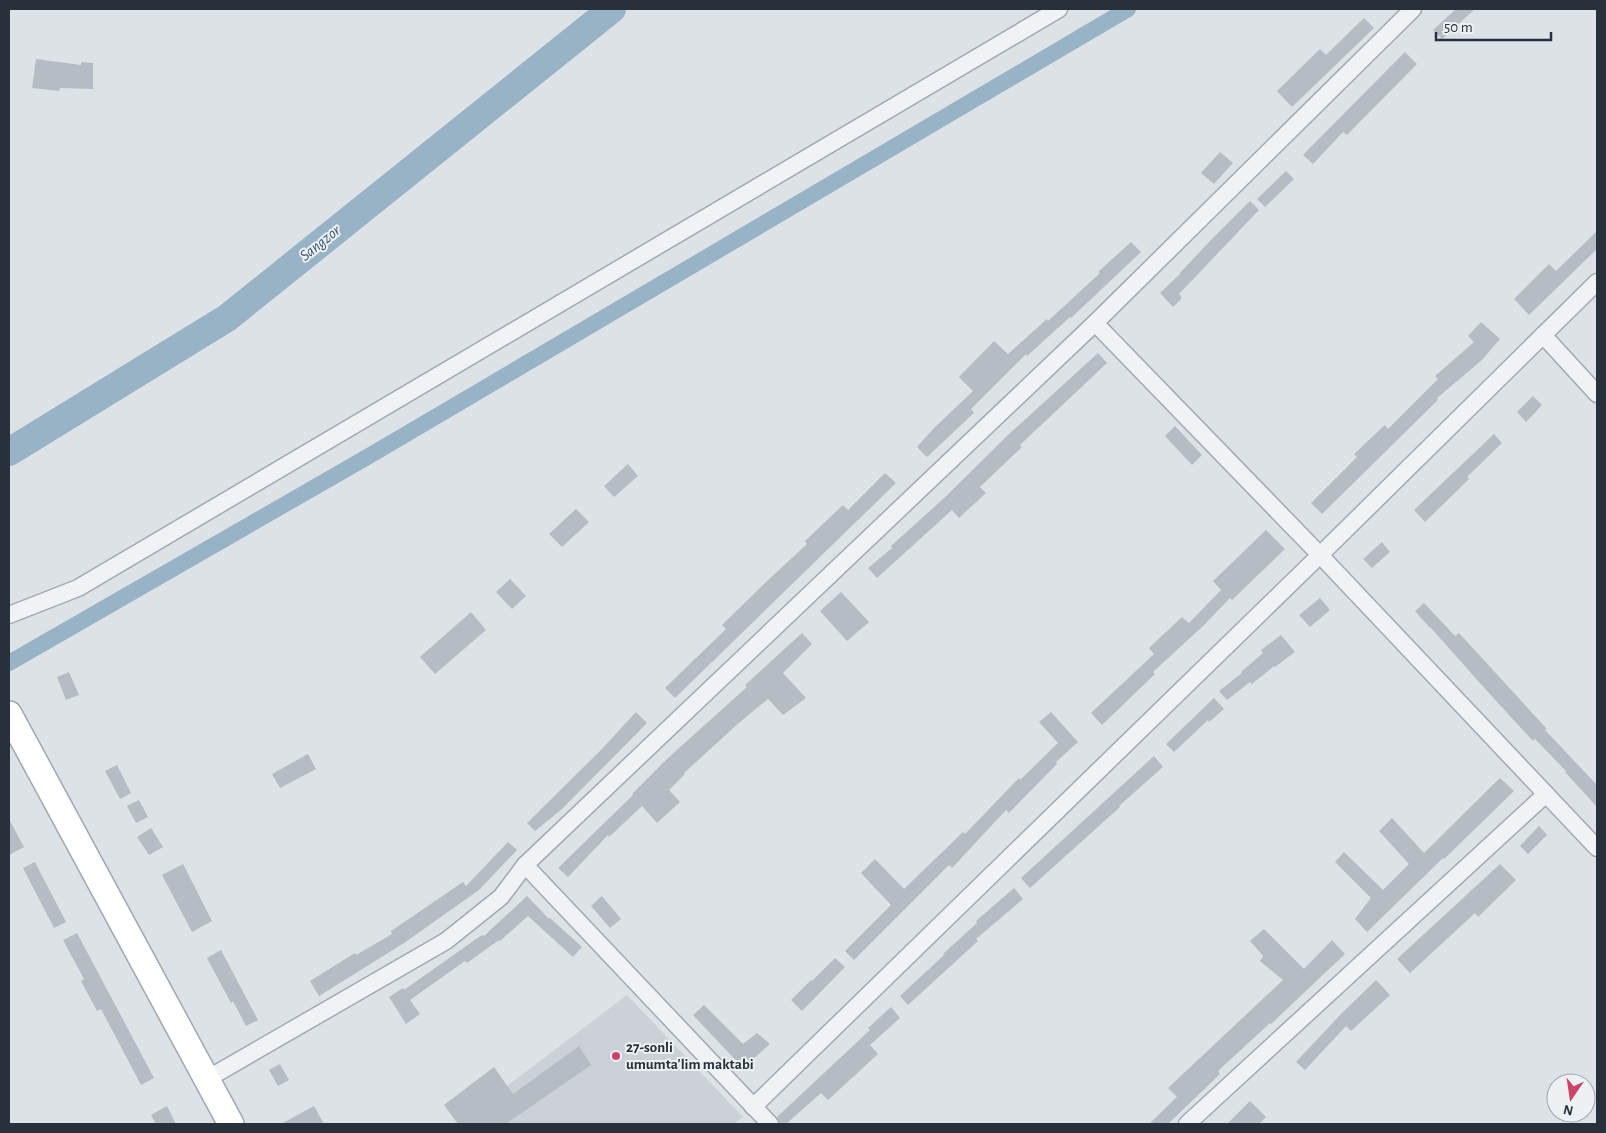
<svg xmlns="http://www.w3.org/2000/svg" width="1606" height="1133" viewBox="0 0 1606 1133" font-family="'Alegreya Sans',sans-serif">
<style>
.built{fill:#ccd1d8}
.lines{fill:none;stroke-linecap:round;stroke-linejoin:round}
.canal{stroke:#99b3c6;stroke-width:16}
.river{stroke:#99b3c6;stroke-width:28}
.building{fill:#b5bcc3}
.street-casing{stroke:#a3a9b0;stroke-width:19}
.primary-casing{stroke:#9da8b2;stroke-width:28}
.street{stroke:#f0f2f5;stroke-width:16}
.primary{stroke:#fff;stroke-width:25}
.poi-dot{fill:#c84667;stroke:#edf1f4;stroke-width:2}
.labels{text-anchor:middle;dominant-baseline:central;stroke-width:4;stroke-linejoin:round;paint-order:stroke}
.poi-label{font-size:15px;font-weight:bold;fill:#27313c;stroke:#edf1f4;text-anchor:start}
.water-label{font-size:16px;font-style:italic;fill:#33546e;stroke:#edf1f4}
</style>
<rect width="100%" height="100%" fill="#dde2e7"/>
<polygon class="built" points="627,995 743,1117 734,1124 457,1124"/>
<g class="lines">
<polyline class="canal" points="9,663 369,456 1128,9"/>
<polyline class="river" points="9,452 227,318 612,9"/>
</g>
<g class="building">
<polygon points="1456,9 1475,9 1442,39 1433,30"/>
<polygon points="1364,18 1374,28 1292,107 1277,91 1320,49 1326,55"/>
<polygon points="1405,52 1417,64 1347,135 1343,132 1313,164 1303,155"/>
<polygon points="36,59 81,65 81,62 93,63 93,89 60,88 59,91 32,88"/>
<polygon points="1220,152 1233,163 1214,184 1201,173"/>
<polygon points="1286,171 1294,179 1265,207 1257,199"/>
<polygon points="1250,201 1259,210 1179,294 1182,298 1173,307 1160,293 1180,274 1180,273 1210,241"/>
<polygon points="1597,231 1597,249 1529,315 1514,299 1549,264 1556,271"/>
<polygon points="1131,242 1141,252 1071,318 1070,317 1027,356 1026,354 971,409 974,413 927,457 917,447 934,428 973,391 959,377 994,341 1008,354 1047,319 1048,321 1100,273 1098,272"/>
<polygon points="1481,322 1500,339 1482,360 1437,398 1438,400 1322,514 1311,503 1357,457 1354,454 1385,425 1388,429 1438,379 1435,376 1474,342 1468,336"/>
<polygon points="1098,353 1107,363 1020,445 1022,447 980,487 986,493 959,518 952,510 877,578 868,568 892,548 891,546 942,500 1009,434"/>
<polygon points="1533,396 1542,405 1526,422 1517,412"/>
<polygon points="1175,426 1202,455 1192,465 1165,436"/>
<polygon points="1494,434 1502,443 1467,477 1469,479 1425,522 1414,510"/>
<polygon points="628,464 638,476 614,497 604,486"/>
<polygon points="885,473 896,483 675,698 665,688 726,629 722,625 765,583 807,544 805,541 843,505 848,510"/>
<polygon points="576,509 589,522 562,547 549,534"/>
<polygon points="1266,530 1285,549 1232,600 1230,598 1203,626 1153,672 1155,674 1102,725 1091,713 1154,654 1149,648 1182,617 1189,623 1221,590 1213,581"/>
<polygon points="1382,542 1390,552 1372,568 1363,559"/>
<polygon points="510,579 526,596 512,609 496,592"/>
<polygon points="841,592 869,622 847,641 820,611"/>
<polygon points="1320,598 1330,610 1310,627 1299,615"/>
<polygon points="1424,603 1455,636 1459,633 1547,729 1545,730 1597,785 1597,807 1565,772 1566,771 1535,739 1533,741 1488,692 1431,628 1430,628 1415,611"/>
<polygon points="471,612 486,630 435,674 420,657"/>
<polygon points="802,633 812,644 783,673 806,698 783,715 768,699 740,722 684,773 685,774 669,790 680,802 657,823 642,806 609,837 608,835 568,877 558,868 633,795 632,794 668,758 747,687 745,685"/>
<polygon points="1281,635 1295,652 1275,667 1274,666 1252,684 1250,682 1227,700 1219,691 1242,673 1241,672 1263,653 1261,650"/>
<polygon points="69,672 79,695 66,700 57,677"/>
<polygon points="1214,698 1224,709 1209,722 1208,720 1174,752 1166,744"/>
<polygon points="636,712 647,723 562,809 535,831 527,823 601,750"/>
<polygon points="1051,712 1078,742 1056,762 1057,764 1009,813 1006,810 952,868 949,865 854,960 845,951 891,905 861,873 875,859 904,889 963,832 965,834 1019,778 1020,780 1058,743 1039,722"/>
<polygon points="308,754 316,769 280,788 272,774"/>
<polygon points="1154,756 1163,767 1119,806 1120,807 1030,888 1021,878"/>
<polygon points="117,765 131,793 120,799 105,771"/>
<polygon points="1500,778 1514,791 1444,859 1443,858 1367,932 1355,919 1371,898 1335,862 1344,852 1383,890 1409,864 1379,831 1392,818 1424,853"/>
<polygon points="139,800 148,817 136,823 127,806"/>
<polygon points="9,819 24,847 9,855"/>
<polygon points="1539,826 1547,835 1528,854 1520,846"/>
<polygon points="151,828 163,847 149,855 137,837"/>
<polygon points="508,842 517,850 479,890 404,943 319,996 310,981 355,953 356,955 392,934 391,931 463,882 466,886"/>
<polygon points="35,862 66,922 54,928 23,868"/>
<polygon points="183,864 212,921 192,932 162,875"/>
<polygon points="1500,864 1516,880 1478,917 1475,913 1410,973 1397,959"/>
<polygon points="1014,888 1023,899 976,939 978,941 908,1005 900,996 944,955 943,954 977,923 976,921"/>
<polygon points="527,896 549,919 550,918 582,947 573,957 528,916 500,941 499,940 467,963 465,961 410,1000 420,1014 406,1024 389,997 403,988 404,990 479,937 483,935 484,936"/>
<polygon points="602,896 621,919 610,928 591,906"/>
<polygon points="1264,929 1304,969 1332,940 1345,954 1271,1024 1270,1023 1218,1071 1220,1074 1168,1124 1149,1124 1177,1097 1168,1088 1283,980 1260,961 1263,956 1250,941"/>
<polygon points="77,933 154,1078 141,1085 101,1009 97,1011 81,981 84,979 63,940"/>
<polygon points="221,950 258,1020 246,1026 233,1001 231,1003 207,958"/>
<polygon points="835,958 845,967 802,1011 791,1000 811,980 812,981"/>
<polygon points="1376,980 1390,995 1351,1031 1346,1026 1305,1070 1296,1062 1341,1014"/>
<polygon points="704,1005 743,1044 757,1033 770,1044 743,1068 693,1015"/>
<polygon points="891,1007 900,1018 870,1045 878,1054 828,1100 821,1093 786,1124 780,1124 777,1117 870,1030 868,1028"/>
<polygon points="579,1046 591,1065 506,1124 458,1124 444,1105 494,1067 513,1094"/>
<polygon points="280,1064 289,1080 278,1086 269,1070"/>
<polygon points="1250,1101 1266,1117 1259,1124 1227,1124"/>
<polygon points="167,1106 176,1124 156,1124 151,1115"/>
<polygon points="314,1106 324,1124 281,1124"/>
</g>
<g class="lines">
<g class="street-casing">
<g id="street">
<polyline points="1095,323 1320,555 1597,848"/>
<polyline points="1543,335 1597,394"/>
<polyline points="9,615 78,588 1059,9"/>
<polyline points="525,865 770,1124"/>
<polyline points="207,1079 446,941 501,897 525,865 1095,323 1413,9"/>
<polyline points="753,1107 1320,555 1597,282"/>
<polyline points="1187,1124 1546,794"/>
</g>
</g>
<g class="primary-casing">
<polyline id="primary" points="9,714 231,1124"/>
</g>
<use href="#street" class="street"/>
<use href="#primary" class="primary"/>
</g>
<circle class="poi-dot" cx="616" cy="1056" r="5"/>
<g class="labels">
<g class="poi-label">
<text x="626" y="1047">27-sonli<tspan x="626" dy="17">umumta'lim maktabi</tspan></text>
</g>
<g class="water-label">
<text transform="translate(320 243) rotate(-39)">Sangzor</text>
</g>
</g>
<rect width="1606" height="1133" fill="none" stroke="#27313c" stroke-width="20"/>
<g transform="translate(1571 1098) rotate(193)"><circle r="24" fill="#edf1f4" stroke="#9ea4aa"/>
<path d="M0-4L9 19L0 12L-9 19Z" fill="#c84667"/>
<text y="-8" font-size="14" font-weight="bold" text-anchor="middle" fill="#27313c">N</text>
</g>
<path d="M1436 32v8h115v-8" fill="none" stroke="#27313c" stroke-width="2.5"/>
<text x="1444" y="32" font-size="15" fill="#27313c" stroke="#edf1f4" stroke-width="4" paint-order="stroke">50 m</text>
</svg>
